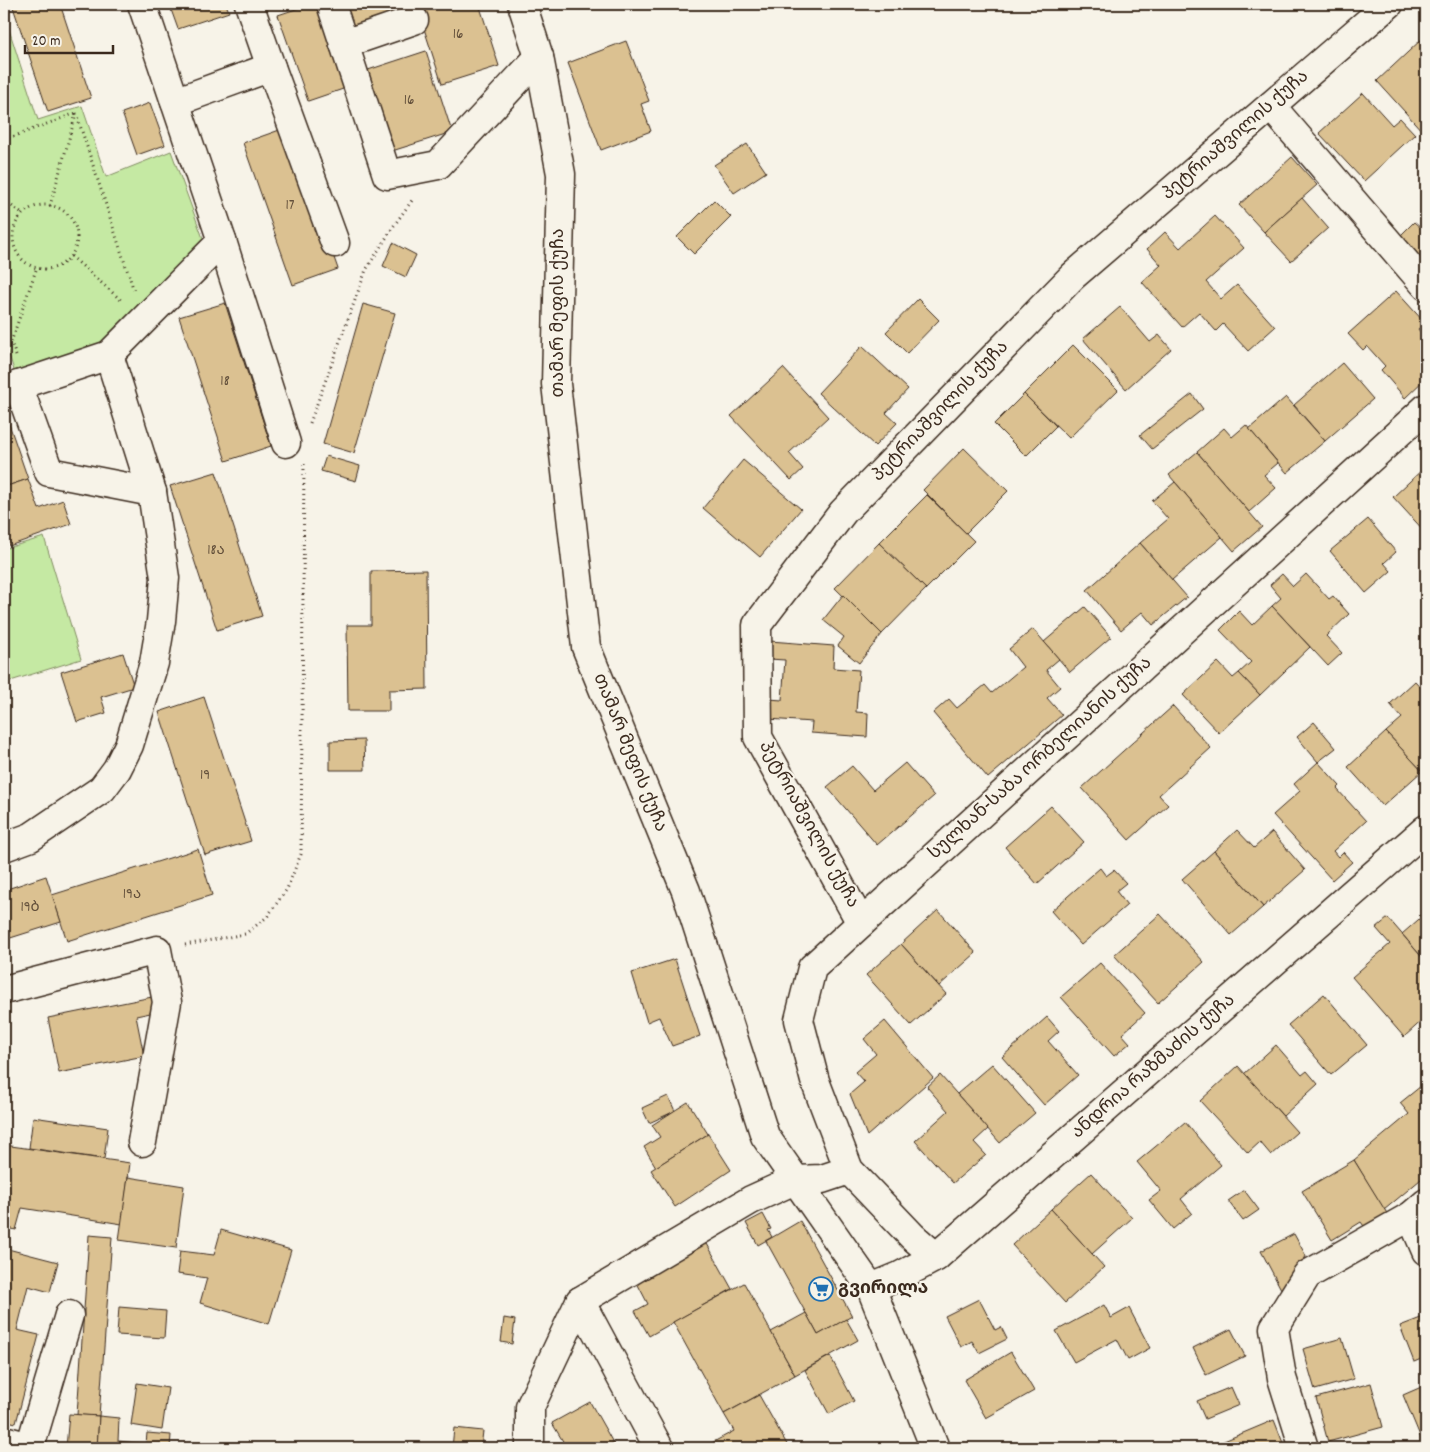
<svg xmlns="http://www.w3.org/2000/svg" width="1430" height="1452" viewBox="0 0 1430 1452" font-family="Dekko,'Noto Sans Georgian',sans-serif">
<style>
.green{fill:#c5e9a3;stroke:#808a60}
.building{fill:#dbc191;stroke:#3b2a1e}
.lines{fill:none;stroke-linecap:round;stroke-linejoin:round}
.minor-casing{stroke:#3b2a1e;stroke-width:31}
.path{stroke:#3b2a1e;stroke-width:3;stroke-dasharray:1 4;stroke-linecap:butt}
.minor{stroke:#f7f3e8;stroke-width:28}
.labels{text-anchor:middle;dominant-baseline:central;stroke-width:4.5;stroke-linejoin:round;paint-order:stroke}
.number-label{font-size:15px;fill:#63503b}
.street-label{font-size:18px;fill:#3b2a1e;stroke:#f7f3e8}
.poi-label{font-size:18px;font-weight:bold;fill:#3b2a1e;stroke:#f7f3e8;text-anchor:start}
</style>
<rect width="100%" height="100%" fill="#f7f3e8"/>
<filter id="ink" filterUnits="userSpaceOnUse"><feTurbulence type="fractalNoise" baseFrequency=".02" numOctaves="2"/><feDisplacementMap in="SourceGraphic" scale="10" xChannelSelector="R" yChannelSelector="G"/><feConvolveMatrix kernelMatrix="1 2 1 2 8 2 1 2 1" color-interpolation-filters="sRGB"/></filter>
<g filter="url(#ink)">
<g class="green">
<polygon points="4,14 38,120 82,106 106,177 171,151 204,241 109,346 15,373 4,340"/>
<polygon points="44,537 81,659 4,683 4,549"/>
</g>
<g class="building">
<polygon points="12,4 60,4 91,98 48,112"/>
<polygon points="169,4 226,4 229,12 178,29"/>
<polygon points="311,4 317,4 346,88 308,101 278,15"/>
<polygon points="342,4 412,4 413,9 351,30"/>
<polygon points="416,4 479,4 499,66 442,84"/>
<polygon points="1423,38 1426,42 1426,129 1423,132 1377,81"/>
<polygon points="626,41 649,101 641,104 651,131 601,150 568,63"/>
<polygon points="426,51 452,132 392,151 365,71"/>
<polygon points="1363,93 1392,125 1400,118 1415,134 1364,181 1319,133"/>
<polygon points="150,103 165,145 137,155 122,113"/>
<polygon points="288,127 338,269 293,285 243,143"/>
<polygon points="747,144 766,172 734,193 714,165"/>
<polygon points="1292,157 1317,185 1264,232 1239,205"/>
<polygon points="1302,198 1328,228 1291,261 1264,232"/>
<polygon points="714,200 731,217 694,254 677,237"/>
<polygon points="1215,216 1244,248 1206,282 1221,299 1237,285 1275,327 1248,351 1223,324 1216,331 1199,312 1182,327 1142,282 1161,265 1147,249 1165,232 1180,248"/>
<polygon points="1414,222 1422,229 1426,225 1426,268 1398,238"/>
<polygon points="393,243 416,255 406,277 383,266"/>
<polygon points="1396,291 1425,323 1418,329 1426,339 1426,378 1405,398 1381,370 1385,366 1367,346 1363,350 1348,334"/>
<polygon points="918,299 939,320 907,353 886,332"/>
<polygon points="225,303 271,446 226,461 179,317"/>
<polygon points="363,304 395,313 354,453 323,444"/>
<polygon points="1120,307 1150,342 1159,335 1171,349 1126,389 1083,339"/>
<polygon points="1073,345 1118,390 1069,438 1024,394"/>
<polygon points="862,346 908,389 886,413 897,423 875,446 818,393"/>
<polygon points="1342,363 1373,399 1325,441 1294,405"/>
<polygon points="783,368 828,417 789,453 803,469 791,480 731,416"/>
<polygon points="1024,394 1056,426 1026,456 994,424"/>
<polygon points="1192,394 1203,409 1152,449 1140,435"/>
<polygon points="1286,397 1325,441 1287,473 1249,429"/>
<polygon points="8,421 28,479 4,487 4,423"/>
<polygon points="1246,425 1278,463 1264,475 1276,488 1249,512 1197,452 1224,428 1232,437"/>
<polygon points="964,448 1008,491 966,533 923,490"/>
<polygon points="1197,452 1262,527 1234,551 1169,475"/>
<polygon points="326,456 360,466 356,481 321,471"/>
<polygon points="743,460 801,509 760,557 703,508"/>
<polygon points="1425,467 1426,468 1426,533 1393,497"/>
<polygon points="216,472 262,616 217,630 170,486"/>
<polygon points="28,479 39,509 63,500 71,524 9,546 4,530 4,487"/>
<polygon points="1175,482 1222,537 1172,580 1140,543 1168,519 1152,501"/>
<polygon points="927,495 974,541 926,589 879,543"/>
<polygon points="1368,519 1396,552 1384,563 1391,571 1366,593 1330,551"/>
<polygon points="879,543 926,589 882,634 835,588"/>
<polygon points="1140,543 1187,597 1153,625 1142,612 1121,630 1087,590"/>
<polygon points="426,570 427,689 389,690 389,711 348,711 347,625 371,625 371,571"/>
<polygon points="1282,574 1293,586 1306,574 1329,599 1333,596 1349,614 1326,636 1342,653 1328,666 1272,606 1281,598 1270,585"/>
<polygon points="843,595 882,634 859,663 838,646 844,637 823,620"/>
<polygon points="1272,606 1310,647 1260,695 1239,673 1251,662 1220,630 1239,611 1252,625"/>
<polygon points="1085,607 1111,637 1070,672 1044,642"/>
<polygon points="1033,629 1059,659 1046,670 1060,687 1047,698 1062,715 988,778 933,713 949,699 957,708 985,685 992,693 1023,667 1009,649"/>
<polygon points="770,641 834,646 833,668 859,670 856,712 868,713 867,737 811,733 812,722 768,719 769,699 782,700 785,660 769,659"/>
<polygon points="123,653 134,687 101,697 106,713 77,722 61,672"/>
<polygon points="1218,662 1233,678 1239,673 1260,695 1219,733 1183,695"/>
<polygon points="1415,681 1426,693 1426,767 1422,771 1386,732 1402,718 1390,704"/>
<polygon points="204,697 251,841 205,855 159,712"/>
<polygon points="1173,706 1211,748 1159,795 1168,805 1129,840 1082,788"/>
<polygon points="1314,722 1336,748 1318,762 1297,737"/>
<polygon points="1386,732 1422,771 1383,806 1348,767"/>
<polygon points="364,740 365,770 330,770 330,741"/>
<polygon points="1318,762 1340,786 1337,789 1366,821 1333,851 1338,857 1343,852 1352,862 1332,880 1273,815 1300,791 1294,784"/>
<polygon points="905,763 934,796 877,845 827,787 852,766 873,790"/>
<polygon points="1051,806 1084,842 1037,884 1005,847"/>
<polygon points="1237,830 1254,848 1272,832 1305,870 1263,907 1214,851"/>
<polygon points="198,849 212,895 67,941 52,895"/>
<polygon points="1214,851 1263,907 1231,935 1182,879"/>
<polygon points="1100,868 1106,876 1114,870 1126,883 1116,891 1127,905 1081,945 1051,911"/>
<polygon points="46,876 61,922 4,940 4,890"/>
<polygon points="938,910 976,953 939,986 901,944"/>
<polygon points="1426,913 1426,962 1402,934"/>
<polygon points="1160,914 1204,962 1158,1003 1114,955"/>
<polygon points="1388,918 1426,962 1426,1017 1404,1037 1352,977 1390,944 1376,928"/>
<polygon points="901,944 946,994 911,1025 866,975"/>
<polygon points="675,959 700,1036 672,1046 659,1017 647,1022 632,973"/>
<polygon points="1100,963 1145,1013 1122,1034 1130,1043 1114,1056 1061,997"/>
<polygon points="1324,994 1367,1045 1331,1075 1288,1025"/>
<polygon points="152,997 155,1012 136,1016 144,1056 59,1073 48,1018"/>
<polygon points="1047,1017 1059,1031 1048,1041 1078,1075 1044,1105 1002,1057"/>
<polygon points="885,1021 933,1078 867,1136 850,1094 864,1082 855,1072 876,1054 864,1039"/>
<polygon points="1276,1045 1302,1075 1307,1071 1318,1084 1283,1116 1244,1074"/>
<polygon points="992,1064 1035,1113 1000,1143 957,1094"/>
<polygon points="1238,1066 1297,1132 1271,1155 1260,1142 1248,1153 1200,1101"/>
<polygon points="940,1075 988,1129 974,1142 986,1155 953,1183 915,1141 948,1111 927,1087"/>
<polygon points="1421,1086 1426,1092 1426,1175 1384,1210 1354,1160 1409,1114 1400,1103"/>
<polygon points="668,1096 675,1111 649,1123 642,1108"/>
<polygon points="688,1102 708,1134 656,1167 644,1147 660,1137 652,1125"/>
<polygon points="33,1117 108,1128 104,1159 29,1148"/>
<polygon points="1185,1122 1221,1165 1181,1199 1192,1213 1173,1229 1149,1200 1161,1191 1137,1162"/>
<polygon points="708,1134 731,1170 675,1207 651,1170"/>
<polygon points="4,1145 130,1163 122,1224 22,1208 16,1230 4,1227"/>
<polygon points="1354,1160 1388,1215 1366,1229 1361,1222 1332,1240 1302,1191"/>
<polygon points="1091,1173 1132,1218 1092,1254 1051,1209"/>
<polygon points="128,1177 184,1186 176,1248 119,1240"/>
<polygon points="1244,1190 1259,1210 1243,1221 1228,1201"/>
<polygon points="1051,1209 1104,1267 1065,1303 1012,1245"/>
<polygon points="763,1214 771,1229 768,1230 772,1237 758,1245 746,1223"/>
<polygon points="800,1221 852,1316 818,1335 766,1241"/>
<polygon points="221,1230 291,1250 269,1324 200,1303 207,1278 177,1274 180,1251 214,1255"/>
<polygon points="1294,1234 1306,1256 1293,1283 1281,1289 1261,1251"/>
<polygon points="89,1235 112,1237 99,1416 77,1415"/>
<polygon points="706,1242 732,1289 649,1336 635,1311 648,1304 636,1281"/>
<polygon points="4,1248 58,1262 50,1292 28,1286 17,1330 39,1335 16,1423 4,1420"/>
<polygon points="744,1283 795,1375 724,1414 673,1322"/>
<polygon points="979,1299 995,1330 1001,1327 1007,1339 979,1353 972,1341 961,1347 945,1316"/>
<polygon points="1104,1305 1111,1318 1129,1308 1150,1348 1128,1360 1117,1339 1074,1362 1056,1331"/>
<polygon points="119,1307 166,1311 164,1338 117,1335"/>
<polygon points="806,1313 818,1335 846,1319 858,1340 795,1375 771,1332"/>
<polygon points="1426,1316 1426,1357 1414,1362 1400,1326"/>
<polygon points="504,1318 515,1320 512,1344 501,1342"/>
<polygon points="1231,1329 1245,1356 1206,1375 1193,1348"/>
<polygon points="1342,1338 1354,1379 1315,1390 1303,1349"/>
<polygon points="1011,1352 1034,1391 986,1418 964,1380"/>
<polygon points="830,1356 854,1401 829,1414 805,1370"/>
<polygon points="137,1383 168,1388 162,1430 131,1425"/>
<polygon points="1371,1383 1383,1427 1328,1442 1316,1398"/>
<polygon points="1426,1385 1426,1448 1425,1448 1403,1395"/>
<polygon points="1231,1387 1239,1405 1205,1419 1197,1401"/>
<polygon points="759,1395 789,1448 707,1448 706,1446 734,1431 724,1414"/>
<polygon points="590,1402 616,1448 567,1448 552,1423"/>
<polygon points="69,1414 99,1416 97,1448 66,1448"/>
<polygon points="99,1416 119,1418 118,1441 146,1444 147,1433 171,1435 170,1448 97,1448"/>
<polygon points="1274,1420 1285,1448 1213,1448 1212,1446"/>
<polygon points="454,1428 483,1431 481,1448 452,1448"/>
</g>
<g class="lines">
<g class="minor-casing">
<g id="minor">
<polyline points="249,4 271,67"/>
<polyline points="331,4 387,175 438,165 539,57"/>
<polyline points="522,4 539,57 561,174 556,384 586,647 686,891 765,1136 871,1288 935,1448"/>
<polyline points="344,44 414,20"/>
<polyline points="175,102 271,67 335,243"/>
<polyline points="1271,106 1426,286"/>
<polyline points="222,241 286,443"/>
<polyline points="18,385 49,472 152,492"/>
<polyline points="4,390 109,355 222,241 142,4"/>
<polyline points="4,847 31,837 102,789 117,769 129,745 154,663 161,621 165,578 152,492 109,355"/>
<polyline points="861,923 758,737 757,625 843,512 1073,276 1389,4"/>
<polyline points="4,990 157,950 167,1002 142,1142"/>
<polyline points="1411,1216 1426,1251"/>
<polyline points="936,1257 912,1236 849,1170 815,1081 799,1020 812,968 1426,408"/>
<polyline points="871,1288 900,1276 936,1257 1426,829"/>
<polyline points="580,1301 659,1448"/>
<polyline points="4,1440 30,1447 69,1315"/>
<polyline points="530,1448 530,1407 580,1301 751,1200 795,1180 822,1179 849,1170"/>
<polyline points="1304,1448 1282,1378 1274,1328 1307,1275 1411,1216 1426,1203"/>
</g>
</g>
<g class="path">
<polyline points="76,113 134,291"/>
<polyline points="4,140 76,113"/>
<polyline points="4,200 22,214"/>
<circle cx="45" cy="237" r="32"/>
<polyline points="50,206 76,114"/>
<polyline points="71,256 122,301"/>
<polyline points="16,356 11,342 37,267"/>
<polyline points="310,423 366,270 393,227 413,199"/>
<polyline points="185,945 245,934 267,917 287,889 301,854 304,464"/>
</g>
<use href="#minor" class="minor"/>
</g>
</g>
<defs>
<g id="supermarket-ring" transform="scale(1.25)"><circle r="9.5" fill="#f7f3e8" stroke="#1f6fb2" stroke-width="1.5"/><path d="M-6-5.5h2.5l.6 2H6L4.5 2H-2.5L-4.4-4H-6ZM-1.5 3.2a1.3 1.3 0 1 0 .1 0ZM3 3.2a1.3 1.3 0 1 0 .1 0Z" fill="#1f6fb2"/></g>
</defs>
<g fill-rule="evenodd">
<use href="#supermarket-ring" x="821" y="1289"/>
</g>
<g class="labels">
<g class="number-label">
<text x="458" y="35">16</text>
<text x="409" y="101">16</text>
<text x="290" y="206">17</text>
<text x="225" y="382">18</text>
<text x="216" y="551">18ა</text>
<text x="205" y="776">19</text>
<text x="132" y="895">19ა</text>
<text x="30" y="908">19ბ</text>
</g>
<g class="street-label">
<text transform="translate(1236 136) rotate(-41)">პეტრიაშვილის ქუჩა</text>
<text transform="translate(559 313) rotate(-90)">თამარ მეფის ქუჩა</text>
<text transform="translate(941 412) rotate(-46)">პეტრიაშვილის ქუჩა</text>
<text transform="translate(629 753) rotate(68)">თამარ მეფის ქუჩა</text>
<text transform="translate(1041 759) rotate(-42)">სულხან-საბა ორბელიანის ქუჩა</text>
<text transform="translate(808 825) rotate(61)">პეტრიაშვილის ქუჩა</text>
<text transform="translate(1154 1067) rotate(-41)">ანდრია რაზმაძის ქუჩა</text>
</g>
<g class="poi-label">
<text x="838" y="1289">გვირილა</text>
</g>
</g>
<rect width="1430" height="1452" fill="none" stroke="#f7f3e8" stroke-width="20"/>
<rect x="10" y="10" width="1410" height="1432" fill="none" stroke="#3b2a1e" stroke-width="2" filter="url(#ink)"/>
<path d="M25 45v8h88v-8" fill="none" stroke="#3b2a1e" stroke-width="2.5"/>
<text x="32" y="45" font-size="15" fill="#3b2a1e" stroke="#f7f3e8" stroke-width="4" paint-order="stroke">20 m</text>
</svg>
